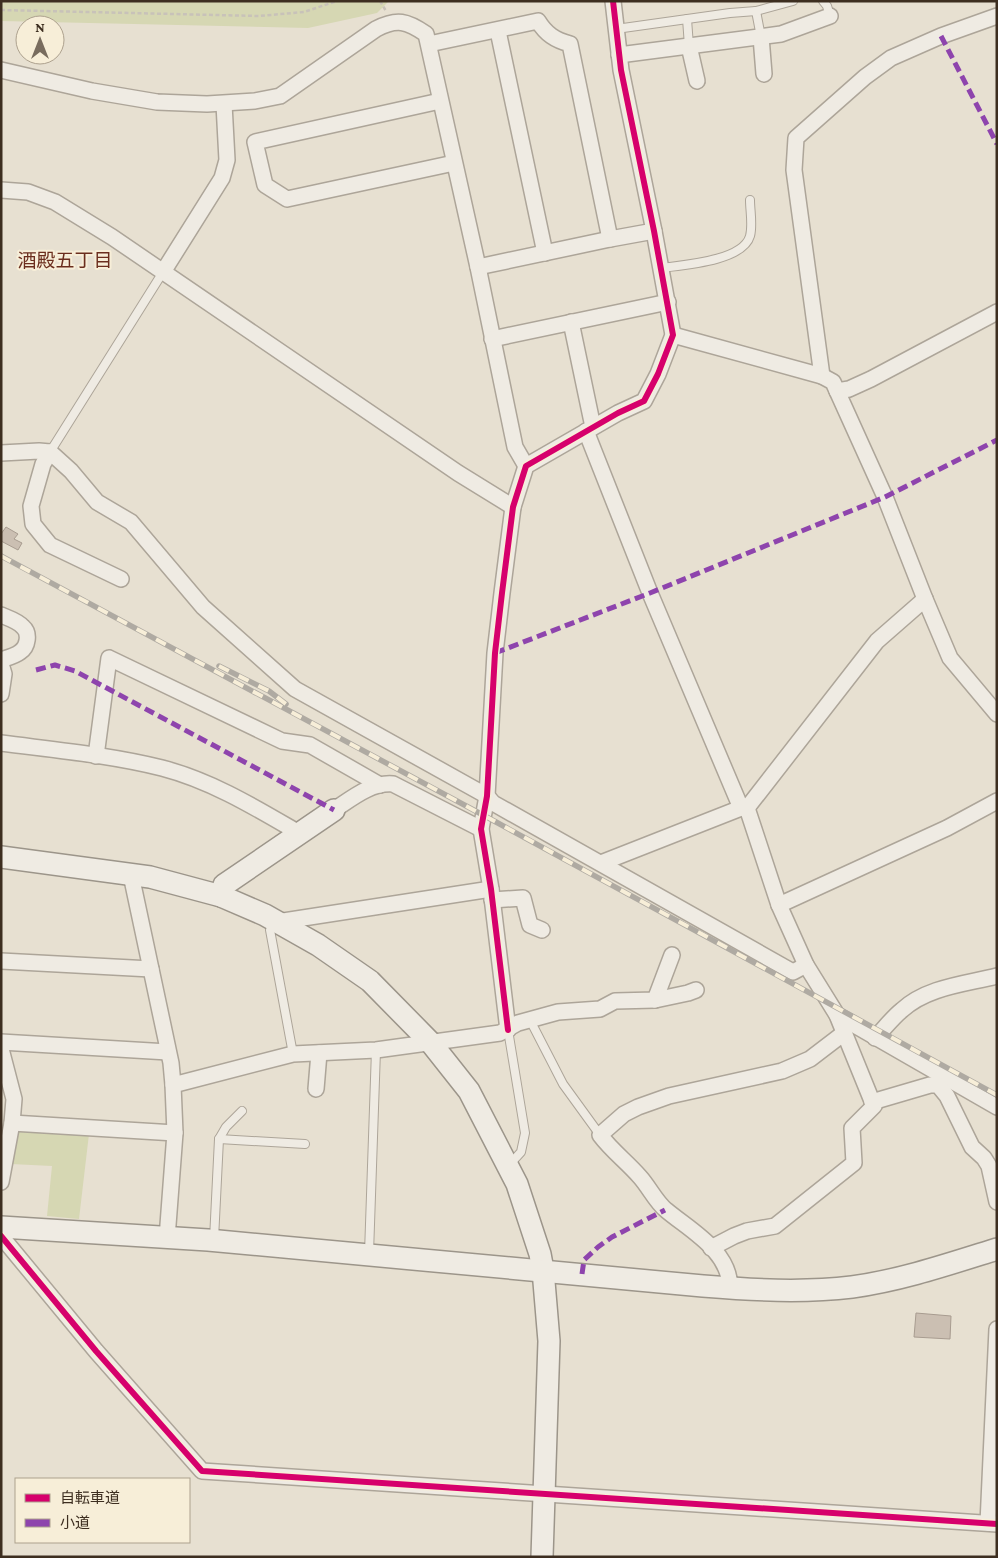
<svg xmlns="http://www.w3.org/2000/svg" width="998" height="1558" viewBox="0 0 998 1558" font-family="'Crimson Pro','Noto Sans JP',serif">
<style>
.green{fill:#d6d7b3}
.building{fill:#cbbfb2;stroke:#a89c90}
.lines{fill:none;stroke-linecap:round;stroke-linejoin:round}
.lane-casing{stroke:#ada599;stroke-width:10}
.street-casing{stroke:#ada599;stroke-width:18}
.secondary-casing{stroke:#9c958a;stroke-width:24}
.path{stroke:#c8c2b9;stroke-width:2.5;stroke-dasharray:4 2.5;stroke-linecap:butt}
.lane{stroke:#efebe3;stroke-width:8}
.street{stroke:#efebe3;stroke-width:15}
.secondary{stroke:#efebe3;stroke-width:21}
.rail-casing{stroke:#afaaa2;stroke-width:5.5}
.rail{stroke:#f7eed8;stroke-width:4;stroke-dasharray:11;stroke-linecap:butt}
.quiet{stroke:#8e44ad;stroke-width:5;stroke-dasharray:10 5;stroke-linecap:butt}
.cycleway-casing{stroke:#f7eed8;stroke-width:9}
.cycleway{stroke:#d6006c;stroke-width:6}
.labels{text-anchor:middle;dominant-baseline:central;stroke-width:4;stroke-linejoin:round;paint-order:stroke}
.neighbourhood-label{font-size:19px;fill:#6b2e1e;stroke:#f7eed8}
</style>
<rect width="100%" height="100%" fill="#e7e0d1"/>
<g class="green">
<polygon points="1,1 389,1 377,13 308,28 1,21"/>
<polygon points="15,1131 89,1134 79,1219 47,1216 52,1166 11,1164"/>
</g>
<g class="building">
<polygon points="6,527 18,534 14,539 22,543 18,550 1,541 1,534"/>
<polygon points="916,1313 951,1316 950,1339 914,1337"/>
</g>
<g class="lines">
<g class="lane-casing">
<g id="lane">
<polyline points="823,1 827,6 830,16"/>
<polyline points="756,11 761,37"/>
<polyline points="687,19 689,46"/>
<polyline points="616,29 730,13 756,11 793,1"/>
<path d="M661 268C683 265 743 261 750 236 753 225 750 211 750 200"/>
<polyline points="50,452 163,272"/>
<polyline points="276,924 270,930 293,1054"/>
<polyline points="530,1020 563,1084 600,1135"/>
<polyline points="508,1030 525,1133 521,1152 510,1164"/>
<polyline points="219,1139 305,1144"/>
<polyline points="214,1239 219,1139 226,1127 242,1111"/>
<polyline points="369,1253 376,1050"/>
</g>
</g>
<g class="street-casing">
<g id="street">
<polyline points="498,31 545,253"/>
<polyline points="761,37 764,74"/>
<path d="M429 44 538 21C546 34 555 40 570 44L610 239"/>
<polyline points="689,46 697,81"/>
<polyline points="619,55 781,34 830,16"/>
<path d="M1 70 92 91 157 102 207 104 255 101 280 96 376 29C397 18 407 21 426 34L478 267 515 447 526 466"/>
<polyline points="440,101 255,142 265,185 287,199 454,163"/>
<polyline points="1,190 28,192 55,202 112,237 458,473 513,507"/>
<polyline points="478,267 610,239 654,231"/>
<polyline points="163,272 222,178 227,160 224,104"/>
<polyline points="571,322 593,427"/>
<polyline points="673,335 822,376 833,382 885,497 925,599 950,658 997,714"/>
<polyline points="492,339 668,302"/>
<polyline points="822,376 794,170 796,138 865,77 891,58 941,36 997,16"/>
<polyline points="837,391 849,389 871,379 997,312"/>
<polyline points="586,431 650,593 741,808 747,808 779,905 806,965 837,1015 874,1106 852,1128 854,1163 775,1226 747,1231 734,1236 711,1248"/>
<polyline points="50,452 43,464 31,506 33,524 50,545 121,579"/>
<polyline points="1,453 39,451 50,452 71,471 97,502 131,522 203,607 295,689 487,796 493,803 793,972 806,965"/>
<path d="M1 615C8 618 18 621 23 627 30 633 28 647 20 652 15 656 7 658 1 660"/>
<polyline points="1,664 4,674 1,694"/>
<path d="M1 743C55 750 110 755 162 768 212 781 256 808 299 833"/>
<polyline points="96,756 109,658 282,741 310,745 380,785"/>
<polyline points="747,808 877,641 925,599"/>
<path d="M334 810C351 799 371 782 393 784L481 829"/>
<polyline points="601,863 741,808"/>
<polyline points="131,875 171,1063 173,1085"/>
<polyline points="492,900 523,898 530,925 542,930"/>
<polyline points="779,905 947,828 997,801"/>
<polyline points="277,922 491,889"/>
<polyline points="1,961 151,969"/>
<polyline points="655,1000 672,955"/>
<polyline points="837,1015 997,1107"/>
<polyline points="508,1030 491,889 481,829 487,796 495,653 502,593 513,507 526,466 618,413 644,401 658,374 673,335 654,231 621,70 613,1"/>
<path d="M875 1038C884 1029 892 1018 902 1010 927 987 965 984 997 976"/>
<polyline points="1,1042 168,1052"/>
<polyline points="1,1049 14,1099 12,1123 1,1182"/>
<polyline points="316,1089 319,1053"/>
<polyline points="872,1102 930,1085 938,1085 947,1096 972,1147 984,1158 989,1166 997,1202"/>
<polyline points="12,1123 175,1133 173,1085 293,1054 376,1050 500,1033 518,1023 558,1012 600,1009 615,1001 655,1000 688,993 696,990"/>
<polyline points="1,1236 96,1351 202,1471 997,1524"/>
<polyline points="167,1238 175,1133"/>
<path d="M730 1288C730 1251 691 1231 666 1210 656 1202 649 1187 640 1177 627 1162 612 1151 600 1135L624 1114 638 1107 669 1096 782 1071 810 1059 844 1033"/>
<polyline points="988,1523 997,1329"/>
</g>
</g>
<g class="secondary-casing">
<g id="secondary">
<polyline points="1,857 150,877 221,896 265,915 318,945 370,981 431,1043 469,1091 517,1184 540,1254 543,1270 549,1341 542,1557"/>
<polyline points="221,896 224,885 334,810"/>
<path d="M1 1227 208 1240 703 1286C753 1290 802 1293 852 1287 902 1280 949 1264 997 1249"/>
</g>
</g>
<g class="path">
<polyline points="380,1 386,11"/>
<polyline points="1,10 259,16 304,12 337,1"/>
</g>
<use href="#lane" class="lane"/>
<use href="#street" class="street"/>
<use href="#secondary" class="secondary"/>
<g class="rail-casing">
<g id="rail">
<polyline points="1,556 496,822 997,1095"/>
<polyline points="219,666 269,691 286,704"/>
</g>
</g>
<use href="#rail" class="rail"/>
<g class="quiet">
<polyline points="941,36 997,144"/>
<polyline points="495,653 650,593 885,497 997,440"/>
<polyline points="36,670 55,665 75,671 334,810"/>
<polyline points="582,1274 584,1260 598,1247 612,1237 665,1210"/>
</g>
<g class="cycleway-casing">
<g id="cycleway">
<polyline points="508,1030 491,889 481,829 487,796 495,653 502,593 513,507 526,466 618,413 644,401 658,374 673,335 654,231 621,70 613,1"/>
<polyline points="1,1236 96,1351 202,1471 997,1524"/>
</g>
</g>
<use href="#cycleway" class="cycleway"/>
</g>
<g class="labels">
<g class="neighbourhood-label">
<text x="65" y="260">酒殿五丁目</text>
</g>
</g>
<rect width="998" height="1558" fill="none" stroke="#3d2e20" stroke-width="5"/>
<rect x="15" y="1478" width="175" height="65" fill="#f7eed8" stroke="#ada18e"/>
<rect x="25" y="1494" width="25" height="8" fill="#d6006c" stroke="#ada18e"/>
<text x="60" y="1503" font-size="15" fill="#3d2e20">自転車道</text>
<rect x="25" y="1519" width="25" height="8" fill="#8e44ad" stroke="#ada18e"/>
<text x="60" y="1528" font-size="15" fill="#3d2e20">小道</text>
<g transform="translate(40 40)"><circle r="24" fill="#f7eed8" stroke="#ada18e"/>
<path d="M0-4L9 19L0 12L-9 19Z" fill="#786c5e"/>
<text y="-8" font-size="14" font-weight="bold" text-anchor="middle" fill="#3d2e20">N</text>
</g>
</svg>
